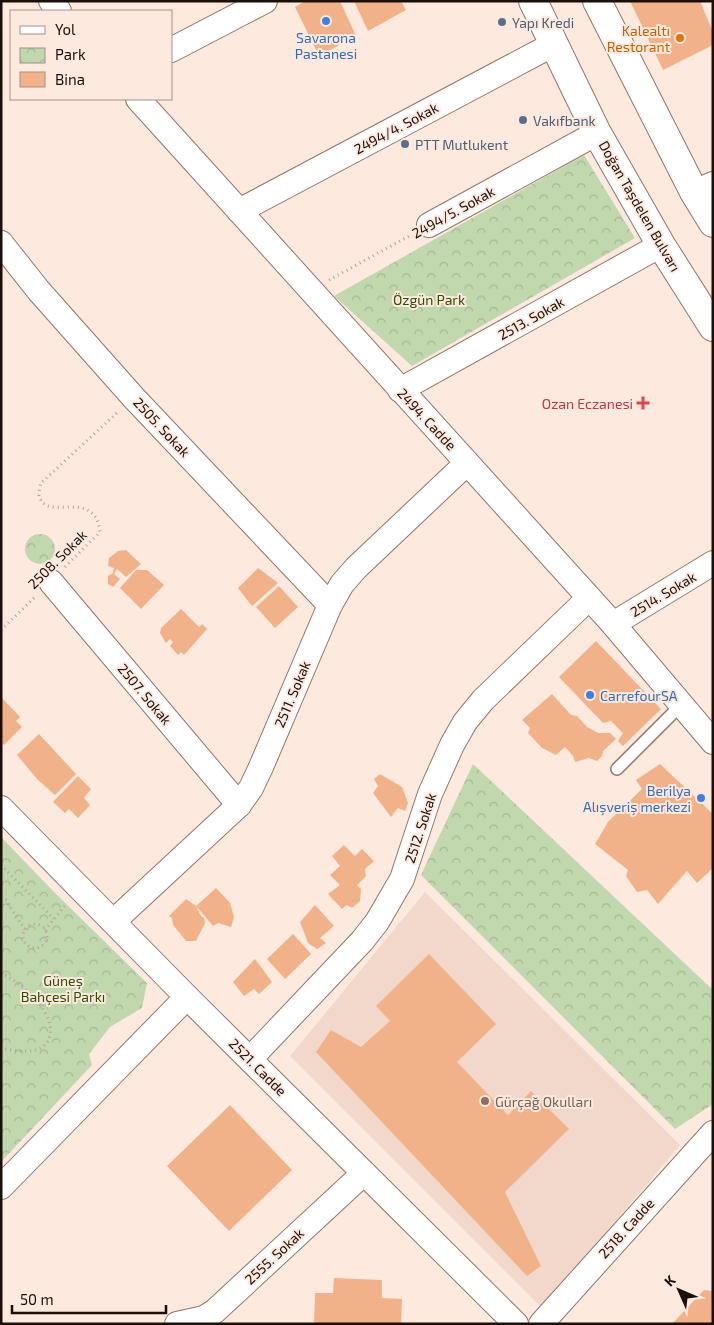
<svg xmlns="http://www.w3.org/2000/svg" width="714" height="1325" viewBox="0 0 714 1325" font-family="'Exo 2',sans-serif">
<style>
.built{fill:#f1d8cb}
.park{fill:url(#park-crowns)}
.building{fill:#f2b289}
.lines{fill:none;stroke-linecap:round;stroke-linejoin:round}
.service-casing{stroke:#947565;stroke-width:14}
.minor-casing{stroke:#947565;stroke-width:26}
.primary-casing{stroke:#947565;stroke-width:30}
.path{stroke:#b4a299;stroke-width:3;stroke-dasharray:1 4;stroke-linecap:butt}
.service{stroke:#fff;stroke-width:11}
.minor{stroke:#fff;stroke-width:24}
.primary{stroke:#fff;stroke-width:28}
.shop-dot{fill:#3f7fe0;stroke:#fee9df;stroke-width:2}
.service-dot{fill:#5c6f8a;stroke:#fee9df;stroke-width:2}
.food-dot{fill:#e8710a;stroke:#fee9df;stroke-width:2}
.health-dot{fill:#e0444e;stroke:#fee9df;stroke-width:2}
.education-dot{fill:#8d6e63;stroke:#fee9df;stroke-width:2}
.labels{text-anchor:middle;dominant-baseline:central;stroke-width:4;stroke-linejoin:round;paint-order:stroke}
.service-label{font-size:14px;fill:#4e5e75;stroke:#fee9df;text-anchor:start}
.food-label{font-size:14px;fill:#c56008;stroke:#fee9df;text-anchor:end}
.shop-label{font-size:14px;fill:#366cbe;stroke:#fee9df}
.street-label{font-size:14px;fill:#1a0f09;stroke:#fee9df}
.park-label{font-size:14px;fill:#304c05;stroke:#fee9df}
.health-label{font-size:14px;fill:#be3a42;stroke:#fee9df;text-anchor:end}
.education-label{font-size:14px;fill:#785e54;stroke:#fee9df;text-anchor:start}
</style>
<defs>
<pattern id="park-crowns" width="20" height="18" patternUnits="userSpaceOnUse" patternTransform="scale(1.25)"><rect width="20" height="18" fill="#c1d7ae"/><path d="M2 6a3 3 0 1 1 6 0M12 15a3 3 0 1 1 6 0" fill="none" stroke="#a5b794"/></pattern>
</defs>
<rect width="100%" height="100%" fill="#fee9df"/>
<polygon class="built" points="425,892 680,1145 542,1308 290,1056"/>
<g class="park">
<polygon points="584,155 635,238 412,366 334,296"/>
<circle cx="40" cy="549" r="15"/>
<polygon points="473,764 713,990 713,1104 675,1129 421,875"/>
<polygon points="1,837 54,892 147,983 142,1008 110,1027 89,1054 92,1065 1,1162"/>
</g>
<g class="building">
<polygon points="305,1 340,1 356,36 319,56 295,7"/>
<polygon points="354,1 401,1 406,10 368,31"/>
<polygon points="630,1 700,1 713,32 713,45 663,70"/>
<polygon points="126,550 141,564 126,577 117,569 114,574 120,579 113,587 108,584 108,576 113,573 114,568 108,566 109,558 118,551"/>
<polygon points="258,568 278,583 252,606 238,588"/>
<polygon points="136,570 147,570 164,585 141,609 120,588"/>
<polygon points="279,586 298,607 275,628 256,607"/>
<polygon points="181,609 199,627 202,624 207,629 184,655 181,652 178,655 170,646 173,642 170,639 166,643 160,633 161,628"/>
<polygon points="596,641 661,709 623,746 618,741 623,733 611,721 603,723 559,677"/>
<polygon points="552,694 571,715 577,716 587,727 598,733 610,733 616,739 603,751 602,756 597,761 589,758 575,762 573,756 565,747 556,755 542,748 528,733 530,728 522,720"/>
<polygon points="1,697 20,717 16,721 22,727 4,745 1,742"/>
<polygon points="39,734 76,774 55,795 37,779 17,755"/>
<polygon points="660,764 713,814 713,868 697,883 687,871 658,904 647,890 637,892 626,876 628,870 595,844 608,822 642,789 636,780"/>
<polygon points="380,774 402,787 408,803 405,811 398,808 391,817 373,793 378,786 374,779"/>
<polygon points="78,776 91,789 84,798 90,805 78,818 69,809 65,813 53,802"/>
<polygon points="344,845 355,856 362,849 374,861 365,869 366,876 357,885 361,889 360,901 352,908 347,905 342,909 328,894 340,885 330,875 340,866 332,856"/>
<polygon points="216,888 230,903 234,917 231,927 218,923 213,926 196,906"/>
<polygon points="186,899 196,906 201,916 204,918 205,923 196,941 186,941 173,925 172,918 169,916"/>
<polygon points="315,905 334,926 320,938 326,943 317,949 308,943 300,922"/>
<polygon points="293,934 311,954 285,979 267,959"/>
<polygon points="429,954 496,1024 457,1062 508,1115 531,1091 569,1129 505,1192 541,1266 527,1276 316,1052 331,1030 361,1047 390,1021 376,1006"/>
<polygon points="255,959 272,982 259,994 254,989 244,996 233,982"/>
<polygon points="230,1105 292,1170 229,1231 167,1166"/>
<polygon points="334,1278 382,1280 382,1298 402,1299 401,1324 314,1324 315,1293 333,1293"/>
<polygon points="704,1290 713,1291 713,1324 672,1324"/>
</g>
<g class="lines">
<g class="service-casing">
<polyline id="service" points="617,769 681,705"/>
</g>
<g class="minor-casing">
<g id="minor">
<polyline points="51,1 59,11"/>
<polyline points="171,50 265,1"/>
<polyline points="138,99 613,624 713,742"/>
<polyline points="694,192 713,184"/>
<polyline points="239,211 554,44"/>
<polyline points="429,225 597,133"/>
<polyline points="1,243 39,291 134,398 330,605"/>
<polyline points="400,390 661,245"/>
<polyline points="51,582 239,805"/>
<polyline points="613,624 713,563"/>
<polyline points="1,808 187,997 516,1324"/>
<polyline points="114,921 239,805 251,788 261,767 330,605 342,584 356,568 467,463"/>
<polyline points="250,1059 362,941 377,922 402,879 430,794 452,745 465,722 483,700 589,598"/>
<polyline points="1,1187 187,997"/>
<polyline points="177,1324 204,1318 215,1311 364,1173"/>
<polyline points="541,1324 713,1133"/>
</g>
</g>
<g class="primary-casing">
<g id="primary">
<polyline points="533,1 597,133 661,245 713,327"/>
<polyline points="597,1 694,192 713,223"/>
</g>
</g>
<g class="path">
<polyline points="329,280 411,235"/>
<path d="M65 567 100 532C95 486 45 524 39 495 39 491 40 486 41 483L119 411"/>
<polyline points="1,630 36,596"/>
<polyline points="1,865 54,919"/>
<polyline points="1,897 6,900 25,930"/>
<circle cx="35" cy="936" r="12"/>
<polyline points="45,930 67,903"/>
<path d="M1 973C21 982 61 1017 48 1041 46 1045 41 1049 36 1050 25 1053 12 1050 1 1048"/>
</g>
<use href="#service" class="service"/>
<use href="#minor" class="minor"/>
<use href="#primary" class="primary"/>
</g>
<g class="shop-dot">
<circle cx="326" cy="21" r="5"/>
<circle cx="590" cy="695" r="5"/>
<circle cx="701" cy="798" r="5"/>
</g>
<g class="service-dot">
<circle cx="502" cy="22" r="5"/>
<circle cx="523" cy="120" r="5"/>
<circle cx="405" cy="144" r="5"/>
</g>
<circle class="food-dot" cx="680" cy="38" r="5"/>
<path class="health-dot" d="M640.5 395.5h5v5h5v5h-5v5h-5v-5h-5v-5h5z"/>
<circle class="education-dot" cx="485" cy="1101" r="5"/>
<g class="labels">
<g class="service-label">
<text x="512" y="22">Yapı Kredi</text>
<text x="533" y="120">Vakıfbank</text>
<text x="415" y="144">PTT Mutlukent</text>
</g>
<g class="food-label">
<text x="670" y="30">Kalealtı<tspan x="670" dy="16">Restorant</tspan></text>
</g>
<g class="shop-label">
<text x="326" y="37">Savarona<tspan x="326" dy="16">Pastanesi</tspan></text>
<text x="600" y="695" text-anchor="start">CarrefourSA</text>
<text x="691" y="790" text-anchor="end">Berilya<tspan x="691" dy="16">Alışveriş merkezi</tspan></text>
</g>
<g class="street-label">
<text transform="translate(396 128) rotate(-28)">2494/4. Sokak</text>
<text transform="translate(640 206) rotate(60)">Doğan Taşdelen Bulvarı</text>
<text transform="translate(453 212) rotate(-29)">2494/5. Sokak</text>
<text transform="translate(531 318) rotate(-29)">2513. Sokak</text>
<text transform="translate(427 419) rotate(47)">2494. Cadde</text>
<text transform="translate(162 427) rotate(47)">2505. Sokak</text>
<text transform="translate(57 559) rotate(-45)">2508. Sokak</text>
<text transform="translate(663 594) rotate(-31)">2514. Sokak</text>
<text transform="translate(145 694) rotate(50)">2507. Sokak</text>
<text transform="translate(292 694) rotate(-67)">2511. Sokak</text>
<text transform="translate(420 828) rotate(-72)">2512. Sokak</text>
<text transform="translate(258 1067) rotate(45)">2521. Cadde</text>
<text transform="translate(626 1228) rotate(-48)">2518. Cadde</text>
<text transform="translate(274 1256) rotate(-43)">2555. Sokak</text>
</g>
<g class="park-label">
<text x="429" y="299">Özgün Park</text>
<text x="63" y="980">Güneş<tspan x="63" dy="16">Bahçesi Parkı</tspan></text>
</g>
<g class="health-label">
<text x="633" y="403">Ozan Eczanesi</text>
</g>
<g class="education-label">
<text x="495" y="1101">Gürçağ Okulları</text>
</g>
</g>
<rect width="714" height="1325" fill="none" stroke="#1a0f09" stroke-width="5"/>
<rect x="10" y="10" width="162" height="90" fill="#fee9df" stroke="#a39289"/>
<rect x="20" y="26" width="25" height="8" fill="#ffffff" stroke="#a39289"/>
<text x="55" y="35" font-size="15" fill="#1a0f09">Yol</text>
<rect x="20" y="48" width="25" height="15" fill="url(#park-crowns)" stroke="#a39289"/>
<text x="55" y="60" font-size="15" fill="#1a0f09">Park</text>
<rect x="20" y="72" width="25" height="15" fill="#f2b289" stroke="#a39289"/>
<text x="55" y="85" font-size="15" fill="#1a0f09">Bina</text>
<g transform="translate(679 1290) rotate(315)" stroke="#fee9df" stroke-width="4" paint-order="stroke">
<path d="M0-4L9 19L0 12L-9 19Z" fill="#1a0f09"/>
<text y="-8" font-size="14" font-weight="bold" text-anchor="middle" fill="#1a0f09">K</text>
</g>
<path d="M12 1305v8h154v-8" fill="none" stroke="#1a0f09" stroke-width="2.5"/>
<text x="20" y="1305" font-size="15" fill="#1a0f09" stroke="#fee9df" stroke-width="4" paint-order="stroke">50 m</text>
</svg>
